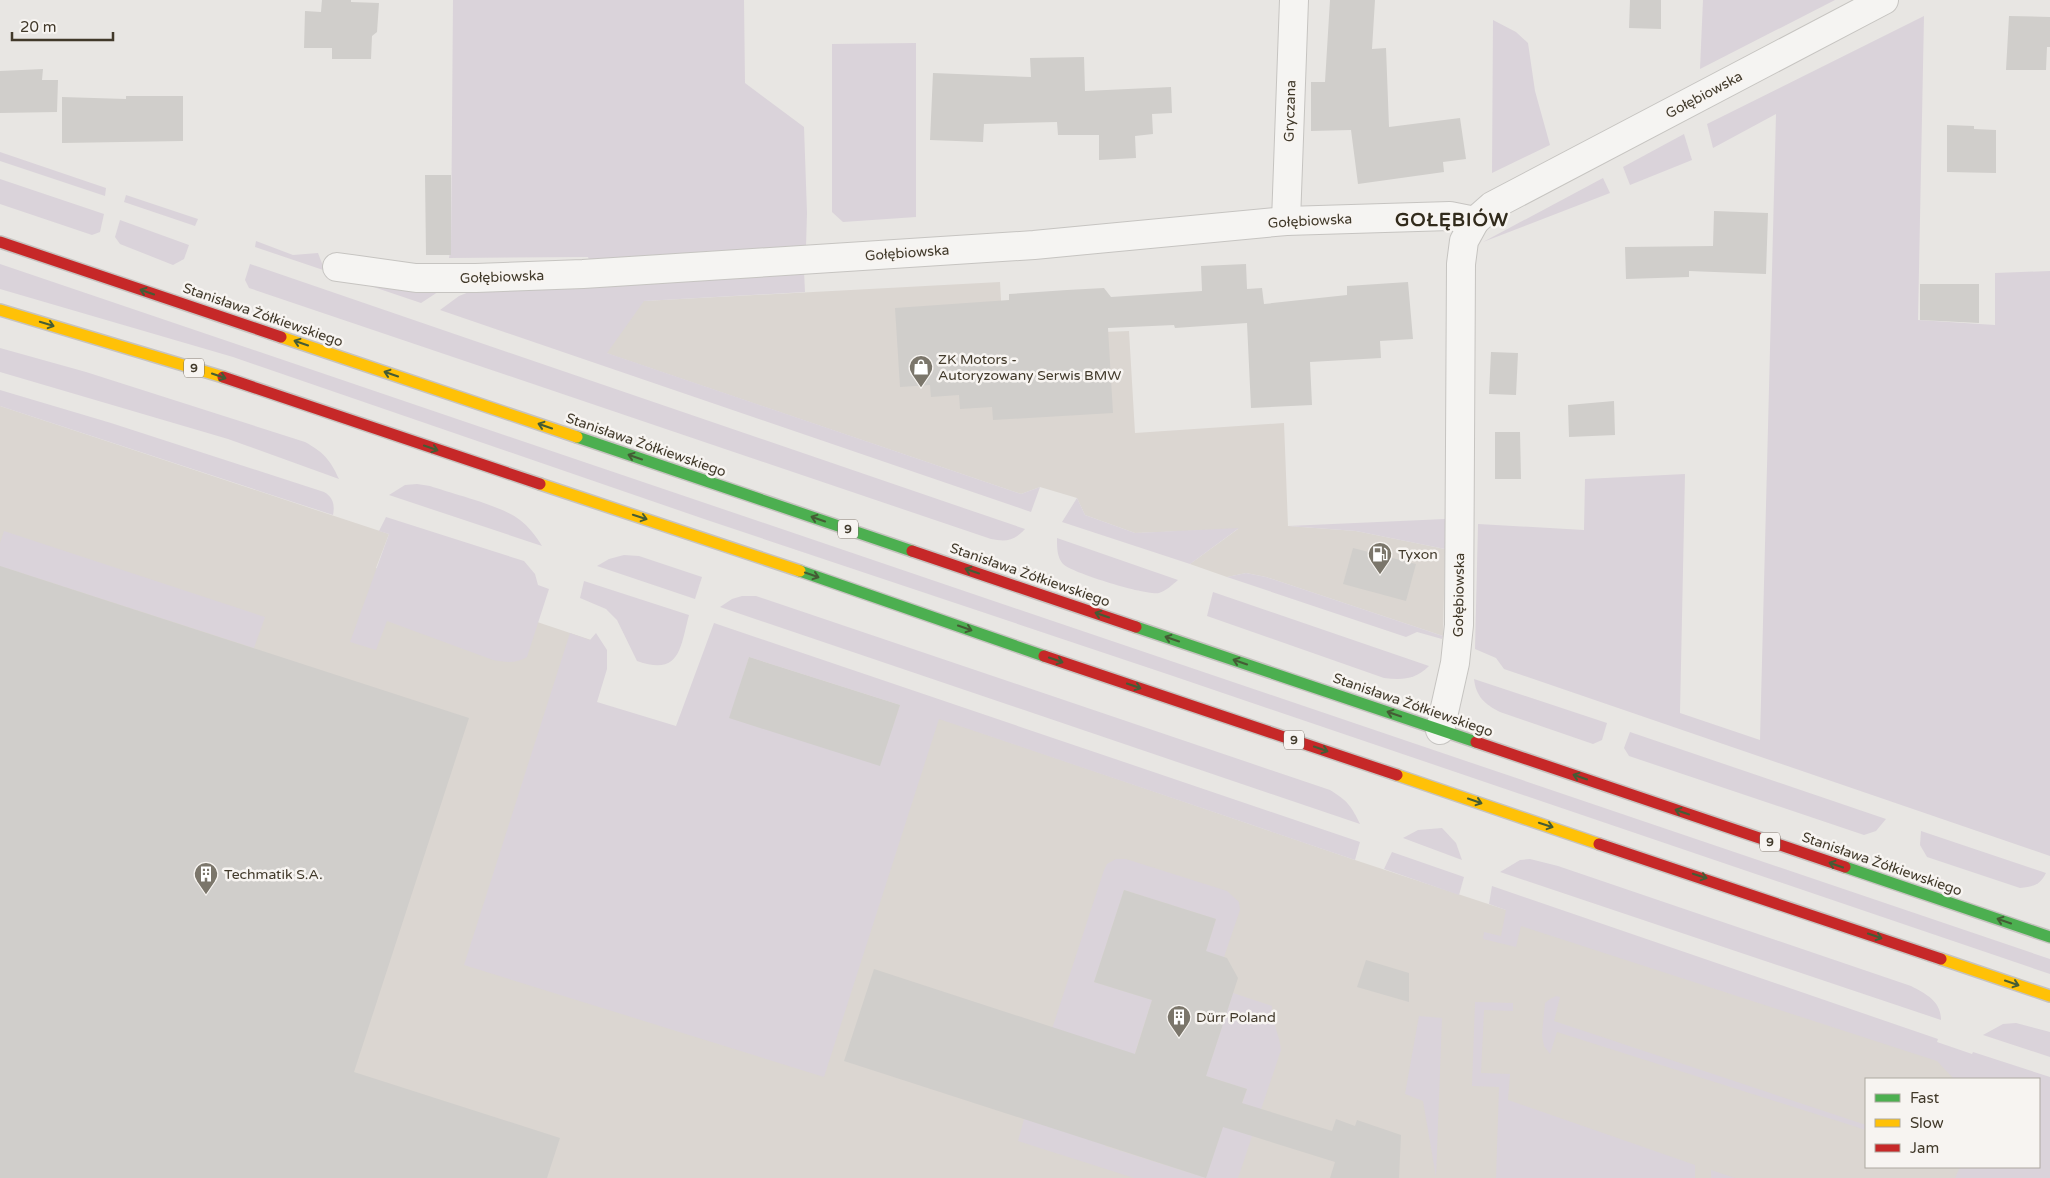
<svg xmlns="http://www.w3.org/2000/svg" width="2050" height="1178" viewBox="0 0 2050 1178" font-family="'Varela Round',sans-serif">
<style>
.built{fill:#dbd6d1}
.green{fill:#dad3da;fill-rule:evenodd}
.building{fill:#d0cecb}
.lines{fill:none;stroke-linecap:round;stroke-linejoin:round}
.street-casing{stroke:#c6c4c1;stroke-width:30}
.fast-casing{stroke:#c6c3c0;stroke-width:14}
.slow-casing{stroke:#c6c3c0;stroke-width:14}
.jam-casing{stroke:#c6c3c0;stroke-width:14}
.street{stroke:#f5f4f2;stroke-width:28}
.fast{stroke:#4caf50;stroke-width:11}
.slow{stroke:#ffc107;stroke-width:11}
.jam{stroke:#c62828;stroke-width:11}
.oneway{stroke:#445c35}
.labels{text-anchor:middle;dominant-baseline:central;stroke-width:5;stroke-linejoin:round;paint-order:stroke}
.shield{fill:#f7f4f1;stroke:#787166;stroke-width:1}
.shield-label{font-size:12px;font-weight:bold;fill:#41392a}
.street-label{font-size:14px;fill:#41392a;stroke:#f7f4f1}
.poi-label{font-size:14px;fill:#41392a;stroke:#f7f4f1;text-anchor:start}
.district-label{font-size:19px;font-weight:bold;letter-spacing:1px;fill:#322b1c;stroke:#f7f4f1}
</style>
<rect width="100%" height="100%" fill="#e8e6e3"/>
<g class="built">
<polygon points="1000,282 1003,336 1129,331 1135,433 1284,423 1288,526 1356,531 1445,549 1443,636 1266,577 1246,573 1227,577 1190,564 1238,529 1135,533 1085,515 1077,498 1040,487 1021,494 606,353 643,301"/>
<polygon points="0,406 389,534 376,568 591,640 566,712 716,759 749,657 900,705 1355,860 1846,1022 1981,1079 1866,1079 1866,1167 1978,1167 1977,1178 0,1178"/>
</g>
<g class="green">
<polygon points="453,0 744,0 745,83 804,127 807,213 806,247 589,260 588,257 449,258 451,246"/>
<polygon points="1703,0 1835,0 1700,69"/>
<polygon points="1924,16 1918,320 1995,325 1995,273 2050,271 2050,856 1504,669 1496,658 1475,649 1478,524 1584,530 1585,479 1685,474 1680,713 1760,740 1776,114 1713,148 1707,124"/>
<polygon points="1493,20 1516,32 1528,43 1535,91 1550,145 1492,173"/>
<polygon points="916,43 916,217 843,222 832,212 832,44"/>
<polygon points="1684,134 1692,160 1630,185 1623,167"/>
<polygon points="0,152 106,188 105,196 0,161"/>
<polygon points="1603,178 1610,193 1483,242"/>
<polygon points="0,179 104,214 100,232 92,235 0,204"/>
<polygon points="126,195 198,219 195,226 124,202"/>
<polygon points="120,220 189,245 184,259 173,265 120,244 115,237"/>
<polygon points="256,241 293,255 318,253 323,266 390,285 444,288 421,303 255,247"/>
<polygon points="0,264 2050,959 2050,974 1173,676 707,520 233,357 0,289"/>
<path d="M250 264 1025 529C1014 541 1006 542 991 539L249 288 245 280Z"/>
<polygon points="804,271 805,292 644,301 607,353 1021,494 1040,487 1031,512 440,310 459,296 474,290"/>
<path d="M0 348 86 372 305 442C323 452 330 459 339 479L228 439 0 372Z"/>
<path d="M0 390 111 423 324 492C333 497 335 505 333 515L0 406Z"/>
<path d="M417 484 430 486C453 494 503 506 520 520 529 527 536 536 542 546L389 495 405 485Z"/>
<polygon points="1077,498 1085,515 1135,533 1239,528 1190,564 1062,522"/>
<path d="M386 517 524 561 535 574 538 585 549 589 527 657C516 664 505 662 493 660L387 621 376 650 350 642 389 534 379 531Z"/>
<polygon points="1445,519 1445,549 1356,531 1288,526"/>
<polygon points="4,531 265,617 254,648 0,566 0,543"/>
<path d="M1057 538 1178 580C1172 585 1166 591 1159 593 1147 596 1072 573 1063 564 1057 557 1057 548 1057 538Z"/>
<polygon points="624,555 639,556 702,577 695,599 597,566 609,559"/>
<polygon points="1246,573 1266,577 1443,636 1442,639 1417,632 1406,637 1227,577"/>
<path d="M584 581 689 615C680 649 680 676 637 661L617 620 606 609 580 598Z"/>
<path d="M1213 592 1429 666C1415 680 1402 680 1384 678L1207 616Z"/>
<path d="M742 596H756L768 600 1330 790C1348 801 1351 806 1360 824L720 607 732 599Z"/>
<path d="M714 623 1360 842 1355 860 939 719 824 1077 464 965 570 633 590 640 596 633 607 650V669L597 702 676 726ZM749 657 900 705 880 765 730 718Z"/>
<path d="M1474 679 1607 723 1602 740 1593 744 1500 712C1484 704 1476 696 1474 679Z"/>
<polygon points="1630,732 1886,819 1876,831 1864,835 1629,756 1624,748"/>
<polygon points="1442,828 1456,843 1462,860 1403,838 1418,830"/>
<path d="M1921 831 2046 873C2040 885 2033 887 2020 888L1927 857 1920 845Z"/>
<polygon points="1392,852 1464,877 1459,895 1384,869"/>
<path d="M1116 859H1126L1227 891 1239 902 1240 910 1224 957 1203 961 1216 919 1124 890 1094 982 1152 1000 1105 1146 1206 1178 1223 1127 1239 1113 1247 1089 1206 1076 1233 993 1272 1006C1271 1021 1280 1035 1281 1050L1238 1178H1134L1018 1141 1033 1087 1104 870 1107 864Z"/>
<path d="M1530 859 1558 866 1911 986C1926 994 1941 1001 1941 1020L1500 872 1520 860Z"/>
<polygon points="1492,886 1938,1039 1937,1042 1972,1054 1973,1052 2050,1077 2050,1178 1955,1178 1960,1167 2039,1167 2039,1079 1954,1079 1937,1061 1521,926 1516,947 1483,939 1484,932 1501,936 1506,910 1489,904"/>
<polygon points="1556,996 1560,997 1554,1021 1866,1125 1866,1130 1557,1032 1550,1054 1544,1046 1542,1035 1545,1003 1550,999"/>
<polygon points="1475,1002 1513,1003 1513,1011 1484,1010 1481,1073 1510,1074 1508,1100 1695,1165 1695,1178 1496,1178 1499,1087 1472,1086"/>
<polygon points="1419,1016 1442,1018 1436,1177 1423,1101 1405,1094"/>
<polygon points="2016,1023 2050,1032 2050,1057 1983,1035 2003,1024"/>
<polygon points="1711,1170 1735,1178 1711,1178"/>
</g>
<g class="building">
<polygon points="322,0 351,0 351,2 379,3 377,32 372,36 371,59 332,59 332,48 304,48 305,11 321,12"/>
<polygon points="1330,0 1375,0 1372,49 1386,48 1389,127 1460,118 1466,159 1443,162 1444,172 1358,184 1351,130 1311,131 1311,82 1325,82"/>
<polygon points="1630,0 1661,0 1661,29 1629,28"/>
<polygon points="2009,16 2050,17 2050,47 2047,47 2046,70 2006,70"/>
<polygon points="1084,57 1085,91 1171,87 1172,113 1152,114 1153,134 1135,136 1136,158 1099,160 1099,135 1058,135 1057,122 984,124 983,142 930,140 933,73 1031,77 1030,58"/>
<polygon points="43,69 42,80 58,80 57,112 0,113 0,71"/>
<polygon points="126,96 183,96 183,141 62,143 62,97 126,99"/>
<polygon points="1947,125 1974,126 1974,129 1996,130 1996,173 1947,172"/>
<polygon points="425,175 451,175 451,255 426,255"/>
<polygon points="1714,211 1768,213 1766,274 1689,271 1689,277 1626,279 1625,247 1713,246"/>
<polygon points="1246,264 1247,289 1262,288 1264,304 1347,295 1347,286 1408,282 1413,339 1380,341 1381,358 1310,362 1312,405 1251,408 1247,323 1175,328 1174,325 1108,328 1113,413 993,420 992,407 960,409 959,395 931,397 930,385 900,387 895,308 1009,300 1009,294 1067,290 1104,288 1111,297 1202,291 1201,266"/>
<polygon points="1920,284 1979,284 1979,323 1920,320"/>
<polygon points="1491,352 1518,353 1516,395 1489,394"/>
<polygon points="1614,401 1615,435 1569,437 1568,405"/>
<polygon points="1495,432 1520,432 1521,479 1495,479"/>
<polygon points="1353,548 1416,564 1406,601 1343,584"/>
<polygon points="0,566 469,718 354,1072 560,1138 547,1178 0,1178"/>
<polygon points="749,657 900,705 880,766 729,718"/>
<polygon points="1124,890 1216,919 1206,951 1227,958 1238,978 1206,1076 1247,1089 1242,1103 1332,1131 1336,1119 1355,1126 1357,1120 1401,1135 1399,1178 1330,1178 1335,1162 1223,1127 1206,1178 844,1061 874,969 1135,1054 1152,1000 1094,982"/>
<polygon points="1366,960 1409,973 1409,1002 1357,987"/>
</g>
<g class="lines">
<g class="street-casing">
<g id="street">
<polyline points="1286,221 1294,0"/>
<polyline points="337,267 416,278 476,278 583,274 1034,245 1286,221 1450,216 1475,221 1492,206 1884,0"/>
<polyline points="1440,730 1455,663 1459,625 1461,264 1464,241 1475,221"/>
</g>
</g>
<g class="fast-casing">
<g id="fast">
<polyline points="577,437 912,551"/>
<polyline points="800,571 1044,656"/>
<polyline points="1136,627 1476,742"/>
<polyline points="1845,867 2050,937"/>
</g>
</g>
<g class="slow-casing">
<g id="slow">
<polyline points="0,310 223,377"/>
<polyline points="281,337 577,437"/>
<polyline points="540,484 800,571"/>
<polyline points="1397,775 1599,844"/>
<polyline points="1941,959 2050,996"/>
</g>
</g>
<g class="jam-casing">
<g id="jam">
<polyline points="0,242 281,337"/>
<polyline points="223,377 540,484"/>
<polyline points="912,551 1136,627"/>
<polyline points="1044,656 1397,775"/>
<polyline points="1476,742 1845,867"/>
<polyline points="1599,844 1941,959"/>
</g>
</g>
<use href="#street" class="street"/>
<use href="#fast" class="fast"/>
<use href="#slow" class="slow"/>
<use href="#jam" class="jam"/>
</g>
<defs><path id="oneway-shaft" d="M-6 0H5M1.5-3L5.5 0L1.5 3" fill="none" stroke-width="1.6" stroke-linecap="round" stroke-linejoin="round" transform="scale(1.25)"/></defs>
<g class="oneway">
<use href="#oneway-shaft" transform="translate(147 292) rotate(-161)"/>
<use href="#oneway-shaft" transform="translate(47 324) rotate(17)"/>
<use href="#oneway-shaft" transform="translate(301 343) rotate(-161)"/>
<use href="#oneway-shaft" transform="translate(391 374) rotate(-161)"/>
<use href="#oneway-shaft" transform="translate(219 376) rotate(19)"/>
<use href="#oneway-shaft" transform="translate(545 426) rotate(-161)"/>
<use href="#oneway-shaft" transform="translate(431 448) rotate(19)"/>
<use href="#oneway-shaft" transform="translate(635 457) rotate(-161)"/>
<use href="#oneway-shaft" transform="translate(640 517) rotate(18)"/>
<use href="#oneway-shaft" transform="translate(818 519) rotate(-161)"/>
<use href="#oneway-shaft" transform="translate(972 571) rotate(-161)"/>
<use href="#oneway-shaft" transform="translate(812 575) rotate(19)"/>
<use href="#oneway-shaft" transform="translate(1102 615) rotate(-161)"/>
<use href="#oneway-shaft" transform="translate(965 628) rotate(19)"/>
<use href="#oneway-shaft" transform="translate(1172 639) rotate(-161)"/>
<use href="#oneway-shaft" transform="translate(1056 660) rotate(19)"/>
<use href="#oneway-shaft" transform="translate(1240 662) rotate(-161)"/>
<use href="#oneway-shaft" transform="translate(1134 686) rotate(19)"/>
<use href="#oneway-shaft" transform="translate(1394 714) rotate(-161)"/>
<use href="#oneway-shaft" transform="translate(1321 749) rotate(19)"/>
<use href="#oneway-shaft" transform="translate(1580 777) rotate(-161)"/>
<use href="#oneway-shaft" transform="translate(1475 801) rotate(19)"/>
<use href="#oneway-shaft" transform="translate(1682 812) rotate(-161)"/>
<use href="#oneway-shaft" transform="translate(1546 825) rotate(18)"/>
<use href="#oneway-shaft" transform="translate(1836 865) rotate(-161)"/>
<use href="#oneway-shaft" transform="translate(1700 876) rotate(18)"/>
<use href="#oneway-shaft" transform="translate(2004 921) rotate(-161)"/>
<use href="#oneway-shaft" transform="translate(1875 936) rotate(19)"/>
<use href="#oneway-shaft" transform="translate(2012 983) rotate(19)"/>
</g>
<defs>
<g id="shop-pin" transform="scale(1.25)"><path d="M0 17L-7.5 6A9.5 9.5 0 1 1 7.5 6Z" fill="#7b766b" stroke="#f7f4f1"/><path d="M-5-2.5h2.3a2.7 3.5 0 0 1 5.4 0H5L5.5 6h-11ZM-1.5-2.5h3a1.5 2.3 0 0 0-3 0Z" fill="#fff"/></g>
<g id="fuel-pin" transform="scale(1.25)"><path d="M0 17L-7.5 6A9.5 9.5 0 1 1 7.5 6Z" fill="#7b766b" stroke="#f7f4f1"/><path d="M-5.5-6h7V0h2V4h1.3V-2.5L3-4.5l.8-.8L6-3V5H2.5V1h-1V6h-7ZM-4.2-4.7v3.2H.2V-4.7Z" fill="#fff"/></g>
<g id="building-pin" transform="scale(1.25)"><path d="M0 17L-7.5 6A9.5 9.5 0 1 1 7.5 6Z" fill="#7b766b" stroke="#f7f4f1"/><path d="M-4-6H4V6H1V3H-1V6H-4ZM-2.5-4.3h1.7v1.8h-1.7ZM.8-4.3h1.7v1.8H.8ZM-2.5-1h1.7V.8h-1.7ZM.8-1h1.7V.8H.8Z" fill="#fff"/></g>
</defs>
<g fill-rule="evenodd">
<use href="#shop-pin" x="921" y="367"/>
<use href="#fuel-pin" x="1380" y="554"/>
<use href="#building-pin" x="206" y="874"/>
<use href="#building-pin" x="1179" y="1017"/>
</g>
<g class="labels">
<g class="shield">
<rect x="184" y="358.5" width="20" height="19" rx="4"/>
<rect x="838" y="519.5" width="20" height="19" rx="4"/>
<rect x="1284" y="730.5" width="20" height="19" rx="4"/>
<rect x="1760" y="832.5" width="20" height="19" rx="4"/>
</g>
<g class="shield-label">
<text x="194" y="368">9</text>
<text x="848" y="529">9</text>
<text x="1294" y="740">9</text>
<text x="1770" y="842">9</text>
</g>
<g class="street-label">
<text transform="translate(1704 95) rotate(-28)">Gołębiowska</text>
<text transform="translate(1290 111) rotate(-88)">Gryczana</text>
<text transform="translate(1310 221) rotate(-3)">Gołębiowska</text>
<text transform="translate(907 253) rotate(-4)">Gołębiowska</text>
<text transform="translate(502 277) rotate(-2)">Gołębiowska</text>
<text transform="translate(263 315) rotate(19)">Stanisława Żółkiewskiego</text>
<text transform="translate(646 445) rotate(19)">Stanisława Żółkiewskiego</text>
<text transform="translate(1030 575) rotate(19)">Stanisława Żółkiewskiego</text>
<text transform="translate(1459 595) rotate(-89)">Gołębiowska</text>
<text transform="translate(1413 705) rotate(19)">Stanisława Żółkiewskiego</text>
<text transform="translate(1882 864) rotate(19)">Stanisława Żółkiewskiego</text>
</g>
<g class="poi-label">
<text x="938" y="359">ZK Motors -<tspan x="938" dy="16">Autoryzowany Serwis BMW</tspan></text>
<text x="1398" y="554">Tyxon</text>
<text x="224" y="874">Techmatik S.A.</text>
<text x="1196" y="1017">Dürr Poland</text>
</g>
<g class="district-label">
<text x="1452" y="220">GOŁĘBIÓW</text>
</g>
</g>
<rect x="1865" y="1078" width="175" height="90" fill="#f7f4f1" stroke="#aea9a1"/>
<rect x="1875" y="1094" width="25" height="8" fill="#4caf50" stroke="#aea9a1"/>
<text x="1910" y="1103" font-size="15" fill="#41392a">Fast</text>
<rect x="1875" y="1119" width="25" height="8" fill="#ffc107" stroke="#aea9a1"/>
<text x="1910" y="1128" font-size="15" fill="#41392a">Slow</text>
<rect x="1875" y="1144" width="25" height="8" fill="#c62828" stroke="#aea9a1"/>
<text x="1910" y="1153" font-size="15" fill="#41392a">Jam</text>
<path d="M12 32v8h101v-8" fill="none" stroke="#41392a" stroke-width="2.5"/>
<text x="20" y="32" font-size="15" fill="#41392a" stroke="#f7f4f1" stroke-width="4" paint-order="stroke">20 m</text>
</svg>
